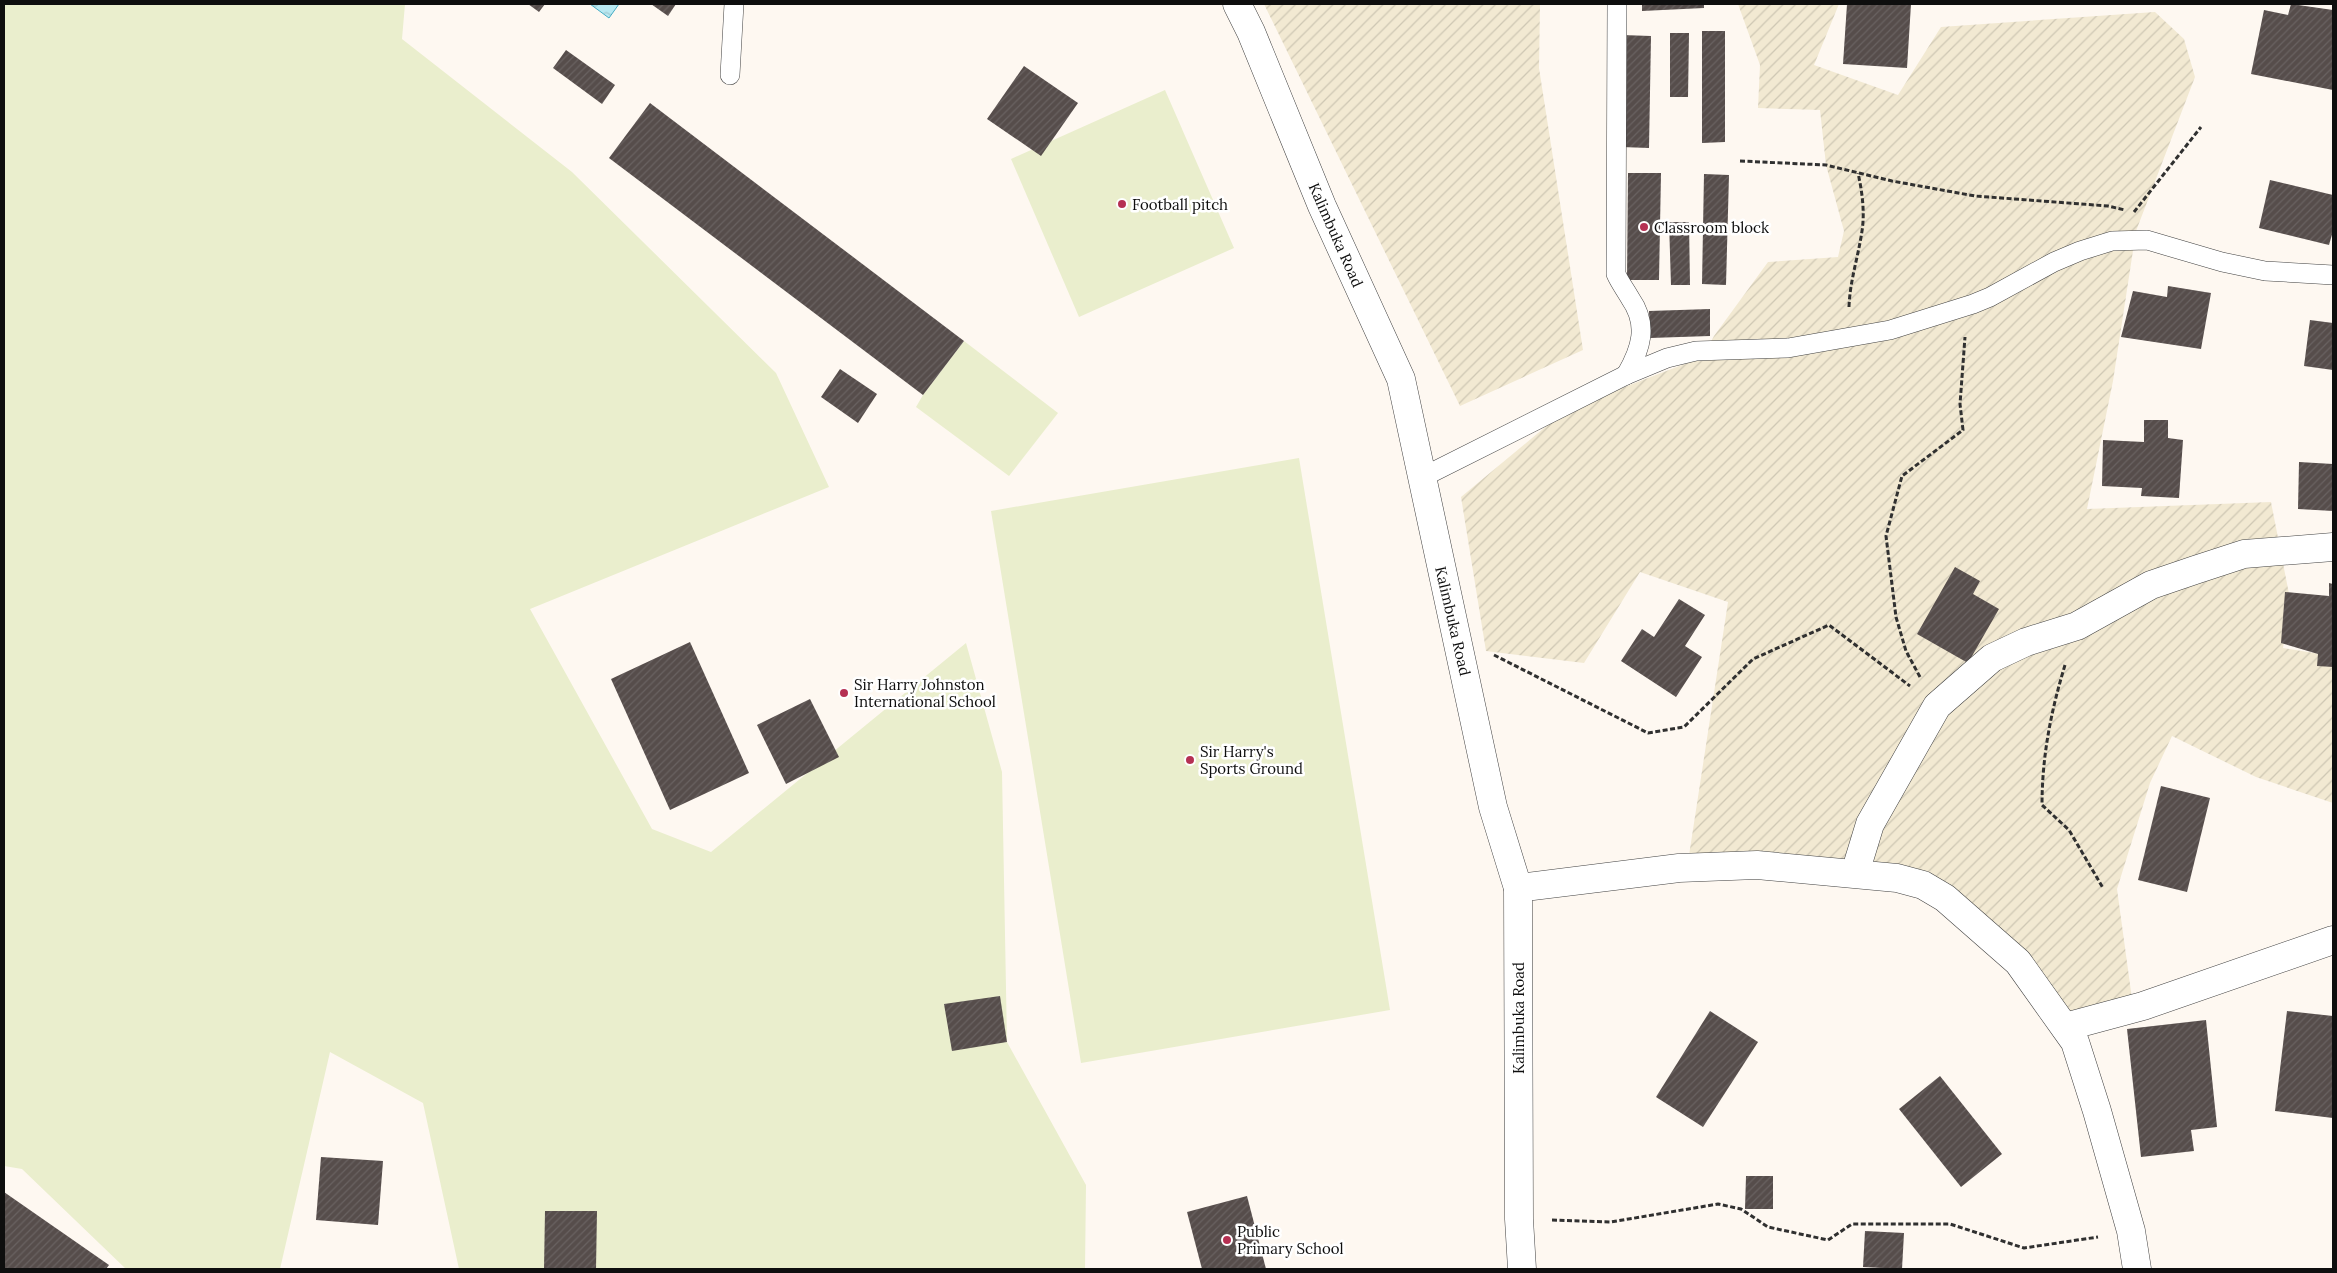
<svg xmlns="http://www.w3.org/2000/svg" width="2337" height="1273" viewBox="0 0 2337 1273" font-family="Lora,serif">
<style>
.farmland{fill:url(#farmland-furrows)}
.pitch{fill:#eaeecd}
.water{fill:url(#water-ripples);stroke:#45acc4}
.building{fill:url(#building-hatch)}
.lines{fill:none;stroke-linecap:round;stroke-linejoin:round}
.service-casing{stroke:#414141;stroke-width:20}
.minor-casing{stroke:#414141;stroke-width:29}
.path{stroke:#303030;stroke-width:3;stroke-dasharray:5 2.5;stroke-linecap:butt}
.service{stroke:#fff;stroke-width:19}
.minor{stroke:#fff;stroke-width:28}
.poi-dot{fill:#b53052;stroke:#fff;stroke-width:2}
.labels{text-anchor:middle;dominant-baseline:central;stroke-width:5;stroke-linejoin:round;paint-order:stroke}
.poi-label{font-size:15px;fill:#0e0e0e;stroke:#fff;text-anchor:start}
.street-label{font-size:15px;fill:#0e0e0e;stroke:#fff}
</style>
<defs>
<pattern id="farmland-furrows" width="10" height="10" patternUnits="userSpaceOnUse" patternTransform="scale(1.25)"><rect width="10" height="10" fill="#f2e9d2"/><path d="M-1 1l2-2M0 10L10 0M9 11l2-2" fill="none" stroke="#cec7b3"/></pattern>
<pattern id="water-ripples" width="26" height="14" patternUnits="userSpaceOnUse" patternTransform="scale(1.25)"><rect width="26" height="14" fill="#b9e9f2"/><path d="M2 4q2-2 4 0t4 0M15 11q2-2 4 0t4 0" fill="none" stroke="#9ec7ce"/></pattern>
<pattern id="building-hatch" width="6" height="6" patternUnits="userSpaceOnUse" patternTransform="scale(1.25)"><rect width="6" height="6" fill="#564d4b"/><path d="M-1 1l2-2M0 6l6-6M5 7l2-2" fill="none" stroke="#696261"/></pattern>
</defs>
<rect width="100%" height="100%" fill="#fef8f1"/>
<g class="farmland">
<polygon points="1264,4 1540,4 1539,68 1583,350 1460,406"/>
<polygon points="1738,4 1839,4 1814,65 1898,95 1941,27 2155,12 2184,39 2195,77 2136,231 2113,381 2087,509 2271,502 2290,599 2283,648 2333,656 2333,803 2256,777 2172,736 2150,783 2117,889 2132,999 2049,1029 2028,967 1902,881 1686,875 1728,602 1640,572 1584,663 1486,651 1461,497 1567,409 1703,357 1714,336 1768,262 1838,257 1844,231 1826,165 1820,110 1758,108 1760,65"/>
</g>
<g class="pitch">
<polygon points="4,4 405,4 402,39 572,172 776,373 829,487 530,609 652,829 711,852 966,643 1002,772 1007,1042 1086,1185 1085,1269 459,1269 423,1103 330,1052 280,1269 126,1269 22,1169 4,1166"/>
<polygon points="1165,90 1234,248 1079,317 1011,159"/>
<polygon points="964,341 1058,413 1009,476 916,407 923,395"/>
<polygon points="1299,458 1390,1010 1081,1063 991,511"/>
</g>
<polygon class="water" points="590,4 619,4 609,18"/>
<g class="building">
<polygon points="528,4 545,4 539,12"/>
<polygon points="651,4 676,4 668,16"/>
<polygon points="1642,4 1704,4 1704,8 1642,11"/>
<polygon points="1847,4 1911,4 1907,68 1843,64"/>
<polygon points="2291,4 2333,10 2333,90 2251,74 2264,10 2288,15"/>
<polygon points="1702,31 1725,31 1725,142 1702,143"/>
<polygon points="1670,33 1689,33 1688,97 1670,97"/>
<polygon points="1622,35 1651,36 1649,148 1621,147"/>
<polygon points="566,50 615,85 602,104 553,68"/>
<polygon points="1024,66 1078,103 1041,156 987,119"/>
<polygon points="650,103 964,341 923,395 609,158"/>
<polygon points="1628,173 1661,173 1659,280 1627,280"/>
<polygon points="1704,174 1729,175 1726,285 1702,284"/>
<polygon points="2270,180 2333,195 2333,231 2329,245 2259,228"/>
<polygon points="1669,222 1689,222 1690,285 1671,285"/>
<polygon points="2168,286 2211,293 2201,349 2121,337 2133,291 2167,297"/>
<polygon points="1710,309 1710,336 1650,338 1649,311"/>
<polygon points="2310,320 2333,323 2333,370 2304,366"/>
<polygon points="840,369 877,394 858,423 821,397"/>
<polygon points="2144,420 2168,420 2168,438 2183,440 2179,498 2141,496 2142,488 2102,486 2103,440 2144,442"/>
<polygon points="2299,462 2333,464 2333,511 2298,509"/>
<polygon points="1955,567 1980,581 1973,594 1999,609 1968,663 1917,634"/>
<polygon points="2329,583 2333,584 2333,667 2317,666 2318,654 2281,643 2285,592 2329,596"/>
<polygon points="1679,599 1705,615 1685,646 1702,657 1676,697 1621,661 1642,629 1654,637"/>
<polygon points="690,642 749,773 670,810 611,679"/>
<polygon points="810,699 839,757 786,784 757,725"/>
<polygon points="2161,786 2210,798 2187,892 2138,880"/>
<polygon points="1000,996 1007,1042 952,1051 944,1004"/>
<polygon points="1710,1011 1758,1042 1703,1127 1656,1097"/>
<polygon points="2287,1011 2333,1016 2333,1118 2275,1111"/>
<polygon points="2206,1020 2217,1127 2191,1130 2194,1151 2141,1157 2127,1029"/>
<polygon points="1940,1076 2002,1154 1961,1187 1899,1109"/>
<polygon points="321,1157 383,1161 378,1225 316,1220"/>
<polygon points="1746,1176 1773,1176 1773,1209 1745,1209"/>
<polygon points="4,1192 109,1265 106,1269 4,1269"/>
<polygon points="1247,1196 1266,1269 1202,1269 1187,1212"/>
<polygon points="545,1211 597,1211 596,1269 544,1269"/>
<polygon points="1865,1231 1904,1233 1902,1269 1863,1267"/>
</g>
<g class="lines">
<g class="service-casing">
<g id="service">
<path d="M1617 4 1616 274C1620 283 1625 289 1630 298 1649 325 1641 349 1626 375"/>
<polyline points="730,75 734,4"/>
<polyline points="1421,478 1626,375 1667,358 1696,351 1788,348 1890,330 1973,304 1990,297 2054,262 2080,251 2112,241 2147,240 2222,262 2265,271 2333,275"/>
</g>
</g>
<g class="minor-casing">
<g id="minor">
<polyline points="1237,4 1251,32 1322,206 1401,379 1493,807 1518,888 1519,1219 1522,1269"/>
<polyline points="1855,873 1870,824 1937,706 1992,658 2026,642 2077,626 2151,585 2195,570 2244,554 2333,547"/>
<polyline points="1518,888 1679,868 1757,865 1897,878 1923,885 1945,898 2018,962 2075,1042 2097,1111 2131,1231 2137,1269"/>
<polyline points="2065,1027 2143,1006 2333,940"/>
</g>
</g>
<g class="path">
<polyline points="1740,161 1826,165 1892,181 1975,196 2108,206 2125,210"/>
<polyline points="2134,212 2201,127"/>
<path d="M1849 307C1850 280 1858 258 1862 231 1865 212 1862 191 1858 173"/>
<polyline points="1494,655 1648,733 1684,727 1753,659 1829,625 1910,686"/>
<path d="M2065 665C2051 711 2042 756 2042 805L2069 830 2103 888"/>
<polyline points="1920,677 1906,651 1896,617 1886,536 1902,476 1963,430 1960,404 1965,337"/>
<polyline points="1552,1220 1611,1222 1718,1204 1741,1209 1768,1227 1828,1240 1852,1224 1950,1224 2024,1248 2098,1237"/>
</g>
<use href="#service" class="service"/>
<use href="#minor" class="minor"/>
</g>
<g class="poi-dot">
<circle cx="1122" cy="204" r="5"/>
<circle cx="1644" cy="227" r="5"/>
<circle cx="844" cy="693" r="5"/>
<circle cx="1190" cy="760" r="5"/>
<circle cx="1227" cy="1240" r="5"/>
</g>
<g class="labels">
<g class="poi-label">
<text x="1132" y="204">Football pitch</text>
<text x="1654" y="227">Classroom block</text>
<text x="854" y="684">Sir Harry Johnston<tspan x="854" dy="17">International School</tspan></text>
<text x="1200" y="751">Sir Harry's<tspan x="1200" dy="17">Sports Ground</tspan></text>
<text x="1237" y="1231">Public<tspan x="1237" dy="17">Primary School</tspan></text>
</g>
<g class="street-label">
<text transform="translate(1336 235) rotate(66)">Kalimbuka Road</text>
<text transform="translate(1453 621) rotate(77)">Kalimbuka Road</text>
<text transform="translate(1518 1018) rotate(-90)">Kalimbuka Road</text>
</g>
</g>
<rect width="2337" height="1273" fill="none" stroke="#0e0e0e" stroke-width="10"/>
</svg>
